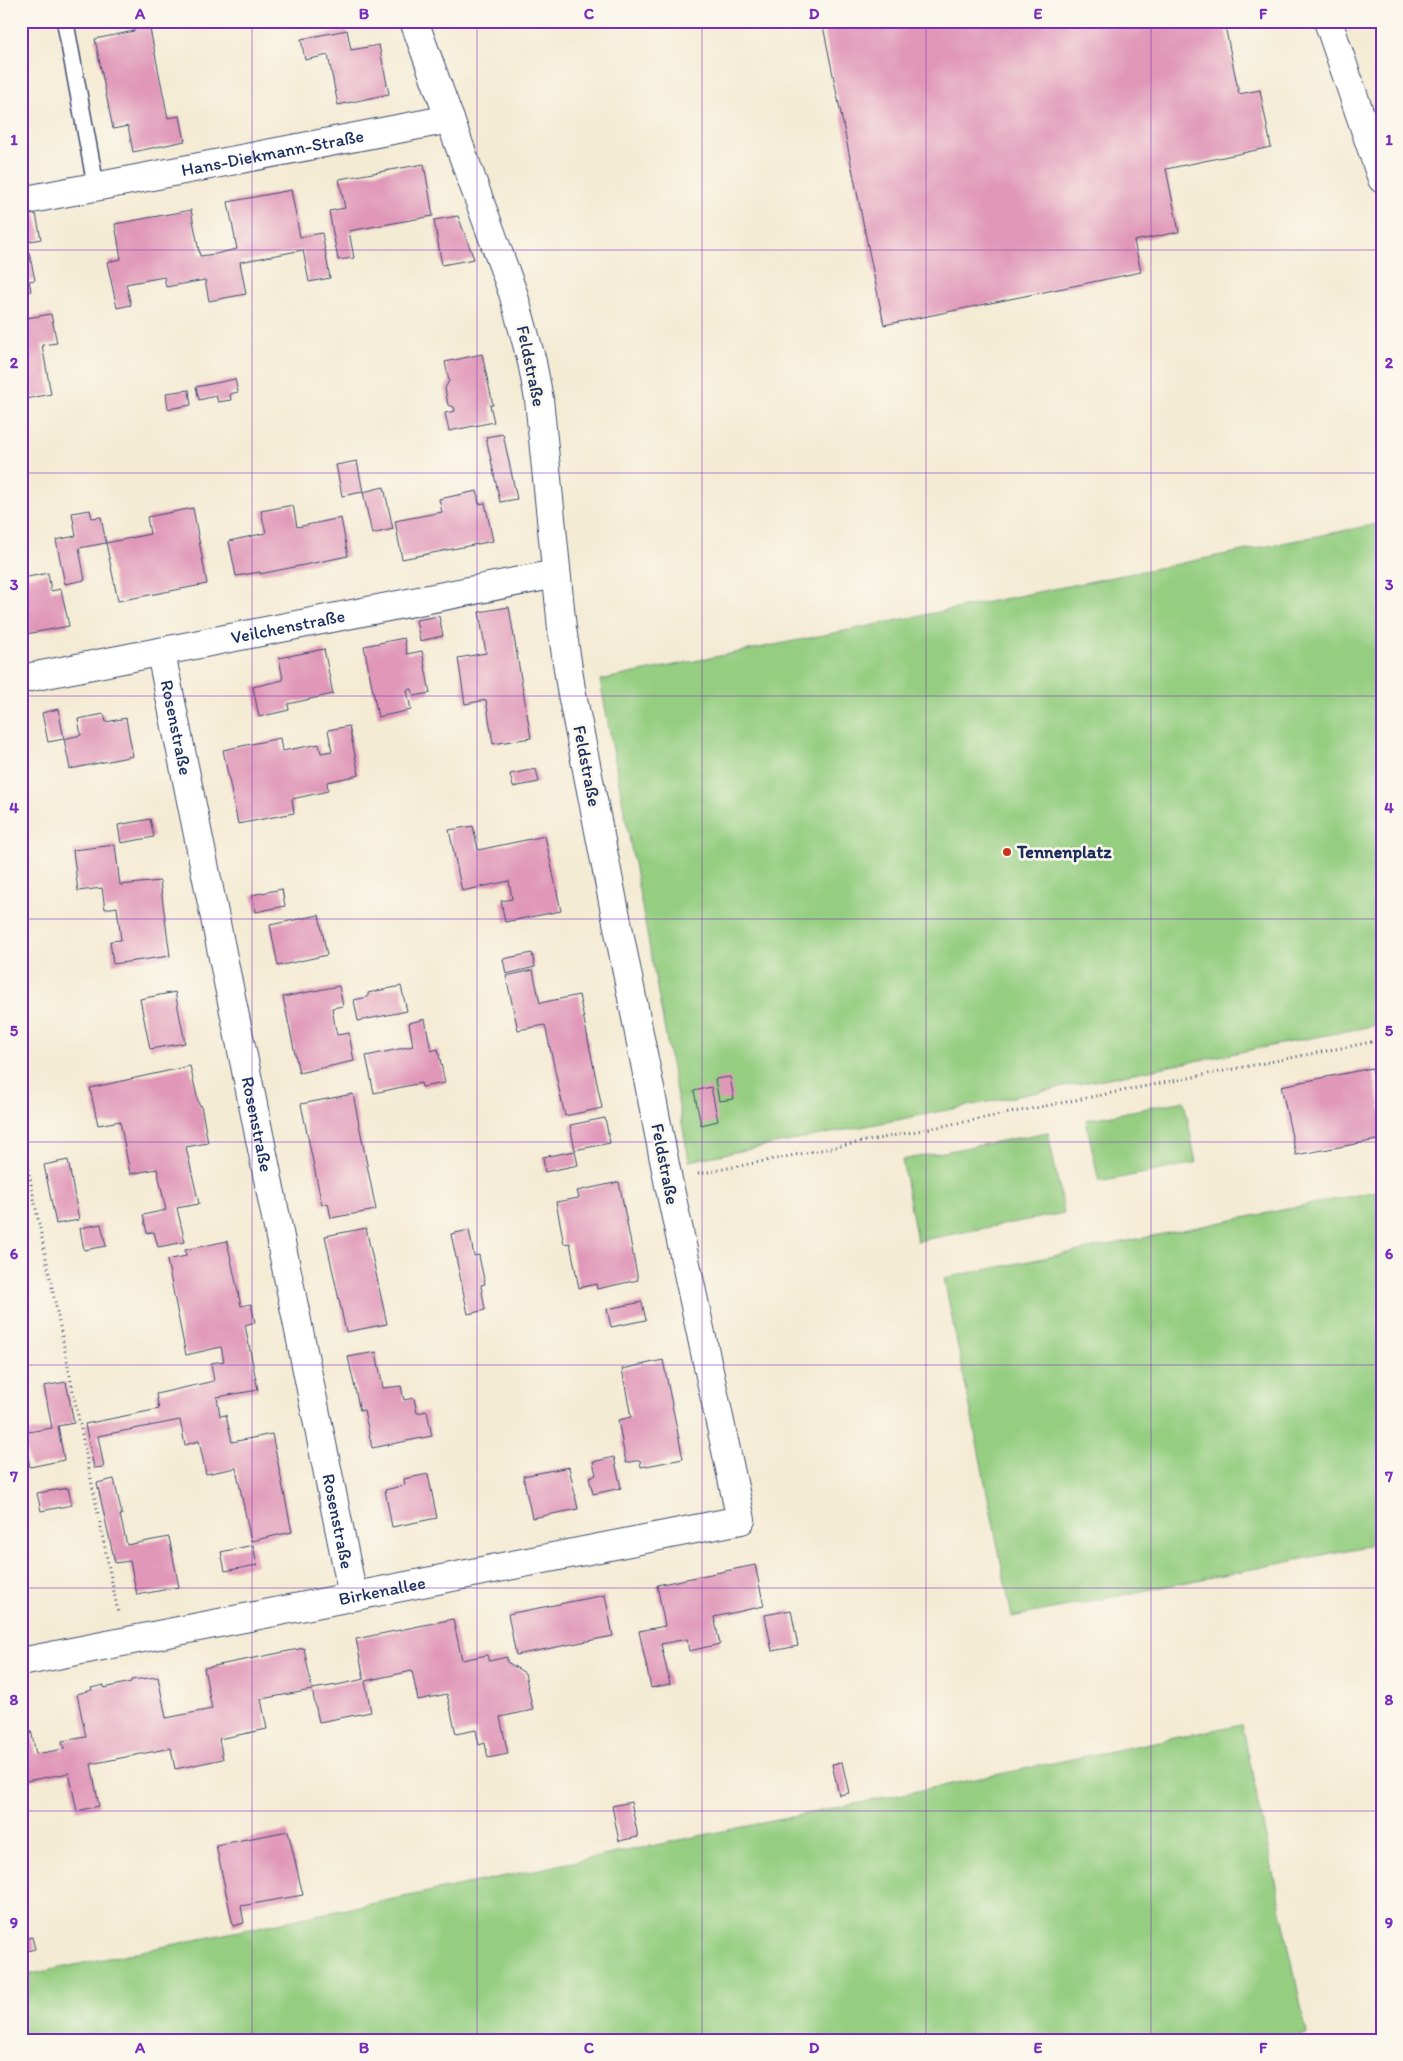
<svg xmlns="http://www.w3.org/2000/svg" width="1403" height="2061" viewBox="0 0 1403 2061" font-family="Itim,sans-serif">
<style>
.green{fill:#95ce81;stroke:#587e70}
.building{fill:#e097b8}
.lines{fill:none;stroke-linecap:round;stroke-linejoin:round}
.service-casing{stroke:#3c4b70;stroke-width:19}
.minor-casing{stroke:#3c4b70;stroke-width:30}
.path{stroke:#3c4b70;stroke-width:3;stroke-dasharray:1 4;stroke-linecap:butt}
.service{stroke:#fff;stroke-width:16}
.minor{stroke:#fff;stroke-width:28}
.grid{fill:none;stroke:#7b2cbf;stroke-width:1;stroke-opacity:0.55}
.poi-dot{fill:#c8321e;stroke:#fbf7ec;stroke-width:2}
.labels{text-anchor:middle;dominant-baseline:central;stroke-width:5;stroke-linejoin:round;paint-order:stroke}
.street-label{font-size:18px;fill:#1b2f5e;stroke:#fbf7ec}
.poi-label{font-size:18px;font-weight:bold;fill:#1b2f5e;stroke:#fbf7ec;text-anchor:start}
.neatline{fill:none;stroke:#7b2cbf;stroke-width:2}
.grid-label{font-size:16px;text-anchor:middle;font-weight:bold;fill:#7b2cbf}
</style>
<rect width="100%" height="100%" fill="#fbf7ec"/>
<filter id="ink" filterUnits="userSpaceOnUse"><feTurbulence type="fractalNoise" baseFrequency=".02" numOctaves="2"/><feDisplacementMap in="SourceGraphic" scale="10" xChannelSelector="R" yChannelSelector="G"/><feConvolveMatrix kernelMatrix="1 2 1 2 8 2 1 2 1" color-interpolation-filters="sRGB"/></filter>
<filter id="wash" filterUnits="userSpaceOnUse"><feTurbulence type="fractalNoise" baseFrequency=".0096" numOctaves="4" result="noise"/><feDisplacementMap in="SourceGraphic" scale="20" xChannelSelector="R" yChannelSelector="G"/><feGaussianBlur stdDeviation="1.12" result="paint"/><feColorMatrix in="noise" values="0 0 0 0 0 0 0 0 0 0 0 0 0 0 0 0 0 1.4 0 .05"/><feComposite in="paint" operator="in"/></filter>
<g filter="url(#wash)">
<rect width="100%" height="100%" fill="#f4ebd4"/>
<g class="green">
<polygon points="1382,523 1382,1024 689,1161 600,680"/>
<polygon points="1184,1101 1196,1163 1099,1182 1086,1120"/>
<polygon points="1048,1132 1064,1213 917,1241 902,1160"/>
<polygon points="1382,1190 1382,1543 1012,1617 944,1278"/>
<polygon points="1242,1724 1307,2034 1279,2040 21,2040 21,1976"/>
</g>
<g id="blocks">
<g class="building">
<polygon points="133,21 181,21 181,23 150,29 168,118 180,116 185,141 133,152 128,126 113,129 95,39 134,31"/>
<polygon points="822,21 1224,21 1239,94 1260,90 1271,147 1166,169 1179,232 1134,241 1141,272 884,325"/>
<polygon points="347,30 351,50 379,45 389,94 338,105 328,55 305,60 301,39"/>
<polygon points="424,164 433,216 349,231 354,258 338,260 329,211 345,208 339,179"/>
<polygon points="291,190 300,237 322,233 330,278 309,282 303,250 240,262 246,294 209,301 205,280 166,287 164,277 126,284 131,305 117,308 107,262 121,259 115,224 191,210 200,256 215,254 237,249 228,202"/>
<polygon points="36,214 41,239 21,243 21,217"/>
<polygon points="458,216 474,259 442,265 434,220"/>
<polygon points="21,245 24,253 29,252 35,280 29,281 31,291 21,293"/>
<polygon points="51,314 57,343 42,345 51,394 21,400 21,319"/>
<polygon points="482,354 493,405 490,405 494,422 449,431 445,413 455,411 454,407 448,405 445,388 449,381 445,362"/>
<polygon points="235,379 238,392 230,394 231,400 218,402 216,396 199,400 196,387"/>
<polygon points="189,390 191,405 168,409 166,393"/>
<polygon points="503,434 517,499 500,502 486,437"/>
<polygon points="357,461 363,492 342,496 336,465"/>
<polygon points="384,487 393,529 372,534 363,492"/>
<polygon points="477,491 479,504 485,503 493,541 402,559 395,521 442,512 439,499"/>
<polygon points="293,505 297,527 341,518 348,556 260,574 260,572 236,576 229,541 266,533 261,511"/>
<polygon points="193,508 207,584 118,601 106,543 79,548 85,580 65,584 56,540 76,536 72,513 90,510 92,518 101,517 106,543 150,534 147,517"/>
<polygon points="48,573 51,591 61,589 69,626 21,635 21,575 27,574 28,577"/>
<polygon points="509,607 531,738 493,744 486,700 465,704 458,658 486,653 479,612"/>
<polygon points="439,616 443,636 420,641 416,620"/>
<polygon points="404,638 407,654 422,651 430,693 414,696 412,689 407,690 411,710 378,717 364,646"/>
<polygon points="324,649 333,694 288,704 289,710 259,717 253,687 283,680 279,658"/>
<polygon points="58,709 64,739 48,742 42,713"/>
<polygon points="104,714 106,722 126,718 133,756 70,769 64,739 81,735 78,719"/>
<polygon points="349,726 359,775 327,782 328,791 292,799 294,813 238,824 223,750 280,738 282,751 319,744 321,753 332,751 328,730"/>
<polygon points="536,769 539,782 513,787 510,774"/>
<polygon points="150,819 154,837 121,843 118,825"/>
<polygon points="473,826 478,850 545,836 561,911 505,922 501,901 512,899 509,881 462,891 449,830"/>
<polygon points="115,845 120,885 160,881 170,956 113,964 110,941 121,940 117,907 105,909 102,888 78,891 73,850"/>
<polygon points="282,889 285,906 256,912 252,895"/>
<polygon points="319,915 327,955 278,966 270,925"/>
<polygon points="532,953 535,967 506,974 503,959"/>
<polygon points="533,970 540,1003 579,995 602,1108 565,1116 545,1025 518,1030 506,976"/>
<polygon points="339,986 343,1006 332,1008 335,1026 337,1035 349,1033 354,1061 299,1073 283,997"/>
<polygon points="401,986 407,1011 358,1021 354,1000 368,997 368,993"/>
<polygon points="175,992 185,1043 150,1049 140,999"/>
<polygon points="425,1019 431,1051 438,1049 445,1083 422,1087 421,1083 374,1093 366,1056 413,1046 409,1023"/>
<polygon points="190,1066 199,1105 201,1105 208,1143 186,1147 199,1204 177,1208 185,1242 158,1247 154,1232 147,1233 143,1215 166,1210 157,1169 130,1174 120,1121 98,1125 90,1088"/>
<polygon points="1372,1068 1382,1115 1382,1139 1296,1155 1281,1086"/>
<polygon points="730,1077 734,1099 719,1101 715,1079"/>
<polygon points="711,1087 718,1121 701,1125 694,1091"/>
<polygon points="353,1094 376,1210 331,1218 328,1203 322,1205 301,1104"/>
<polygon points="605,1118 610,1143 575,1150 570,1125"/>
<polygon points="575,1151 578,1165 545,1172 543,1157"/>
<polygon points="68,1160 79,1220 56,1224 44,1165"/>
<polygon points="619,1182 638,1280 597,1289 596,1284 579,1288 570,1243 564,1244 556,1202 579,1198 577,1191"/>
<polygon points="101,1224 106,1246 84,1250 80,1228"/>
<polygon points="366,1228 387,1324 346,1332 325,1236"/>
<polygon points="469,1230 474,1256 479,1255 480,1261 485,1284 481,1285 485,1310 468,1314 451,1234"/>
<polygon points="227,1241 241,1306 251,1304 255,1322 245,1325 258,1390 217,1397 220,1416 226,1415 232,1442 272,1434 292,1532 251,1541 236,1468 206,1474 199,1441 185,1445 180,1420 98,1436 104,1467 94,1468 85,1424 159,1409 156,1394 214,1381 211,1363 224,1361 221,1347 186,1355 167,1260 186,1256 185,1250"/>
<polygon points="642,1302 646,1320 611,1327 607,1309"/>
<polygon points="376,1352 383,1388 401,1386 404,1400 414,1398 417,1413 427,1411 432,1436 372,1448 364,1410 360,1411 348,1357"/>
<polygon points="663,1360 683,1459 641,1467 640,1460 626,1463 618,1420 631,1417 622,1369"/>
<polygon points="66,1382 74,1423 58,1426 64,1460 30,1467 23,1433 52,1428 44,1386"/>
<polygon points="614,1457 621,1488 593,1494 589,1477 596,1475 593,1462"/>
<polygon points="569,1467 578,1509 532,1518 523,1476"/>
<polygon points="428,1474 437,1518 392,1527 385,1490 405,1485 404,1479"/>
<polygon points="114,1479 122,1515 120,1515 127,1545 169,1537 179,1587 137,1595 130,1561 115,1563 97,1483"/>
<polygon points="68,1488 72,1505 41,1511 37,1493"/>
<polygon points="253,1545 257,1565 225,1571 221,1552"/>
<polygon points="755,1565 764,1606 714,1617 720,1644 689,1651 687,1639 661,1644 670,1684 651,1688 639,1631 665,1626 657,1585"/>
<polygon points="605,1595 613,1636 516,1655 508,1614"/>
<polygon points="791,1610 798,1646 772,1651 765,1615"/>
<polygon points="453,1619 462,1660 487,1655 489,1661 507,1657 507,1662 525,1673 533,1710 500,1717 508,1754 488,1758 485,1743 479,1745 476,1730 456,1734 447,1694 418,1700 412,1671 365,1681 371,1712 319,1722 312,1690 261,1699 267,1729 219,1739 223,1759 175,1769 171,1748 91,1764 99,1806 77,1811 69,1773 21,1782 21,1732 31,1730 36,1754 64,1749 62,1741 86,1737 77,1694 92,1690 91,1688 104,1685 104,1688 131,1682 131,1680 158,1677 166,1718 212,1709 204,1668 304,1648 312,1689 337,1685 364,1679 356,1639"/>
<polygon points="842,1762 849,1793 839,1795 832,1764"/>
<polygon points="631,1802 638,1837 619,1841 612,1806"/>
<polygon points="288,1831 303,1895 241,1906 244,1923 233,1926 216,1845"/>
<polygon points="32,1937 35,1949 27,1951 24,1939"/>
</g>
</g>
</g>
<g filter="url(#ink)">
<use href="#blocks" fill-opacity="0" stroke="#3c4b70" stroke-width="1"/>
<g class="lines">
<g class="service-casing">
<polyline id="service" points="65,21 96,187"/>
</g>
<g class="minor-casing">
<g id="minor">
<polyline points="1328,21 1382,179"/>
<path id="s1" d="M21 201 450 119"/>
<path id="s2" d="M161 653 353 1596"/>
<path id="s3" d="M21 679 556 574"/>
<path id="s4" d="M21 1662 741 1520 668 1180 571 689 562 628 539 399 532 362 513 293 414 21"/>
</g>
</g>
<g class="path">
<polyline points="21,1135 118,1612"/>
<polyline points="698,1174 1382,1040"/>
</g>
<use href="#service" class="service"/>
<use href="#minor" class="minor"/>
</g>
</g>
<path class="grid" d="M252 21V2040M477 21V2040M702 21V2040M926 21V2040M1151 21V2040M21 250H1382M21 473H1382M21 696H1382M21 919H1382M21 1142H1382M21 1365H1382M21 1588H1382M21 1811H1382"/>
<circle class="poi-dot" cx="1007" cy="852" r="5"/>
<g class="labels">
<g class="street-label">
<text stroke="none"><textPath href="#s1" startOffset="256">Hans-Diekmann-Straße</textPath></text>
<text transform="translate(531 366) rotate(78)">Feldstraße</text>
<text stroke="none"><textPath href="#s3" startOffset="272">Veilchenstraße</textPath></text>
<text stroke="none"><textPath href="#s2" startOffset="76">Rosenstraße</textPath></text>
<text transform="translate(587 766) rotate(79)">Feldstraße</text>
<text stroke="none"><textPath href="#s2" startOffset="481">Rosenstraße</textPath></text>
<text transform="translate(665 1164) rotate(79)">Feldstraße</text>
<text stroke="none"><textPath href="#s2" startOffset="886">Rosenstraße</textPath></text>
<text stroke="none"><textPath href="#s4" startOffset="368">Birkenallee</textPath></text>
</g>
<g class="poi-label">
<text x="1017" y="852">Tennenplatz</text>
</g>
</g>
<rect width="1403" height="2061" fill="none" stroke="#fbf7ec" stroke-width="55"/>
<rect x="28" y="28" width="1348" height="2006" class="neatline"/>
<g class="grid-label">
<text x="140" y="19">A</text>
<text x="364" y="19">B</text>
<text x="589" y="19">C</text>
<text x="814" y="19">D</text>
<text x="1038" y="19">E</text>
<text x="1263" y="19">F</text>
<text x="14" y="145">1</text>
<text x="1389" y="145">1</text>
<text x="14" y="368">2</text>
<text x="1389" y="368">2</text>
<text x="14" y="590">3</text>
<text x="1389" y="590">3</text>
<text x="14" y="813">4</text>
<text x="1389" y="813">4</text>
<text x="14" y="1036">5</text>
<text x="1389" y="1036">5</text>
<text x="14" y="1259">6</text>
<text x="1389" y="1259">6</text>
<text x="14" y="1482">7</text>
<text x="1389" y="1482">7</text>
<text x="14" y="1705">8</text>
<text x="1389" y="1705">8</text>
<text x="14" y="1928">9</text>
<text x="1389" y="1928">9</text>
<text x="140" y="2053">A</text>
<text x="364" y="2053">B</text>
<text x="589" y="2053">C</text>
<text x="814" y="2053">D</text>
<text x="1038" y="2053">E</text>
<text x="1263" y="2053">F</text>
</g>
</svg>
